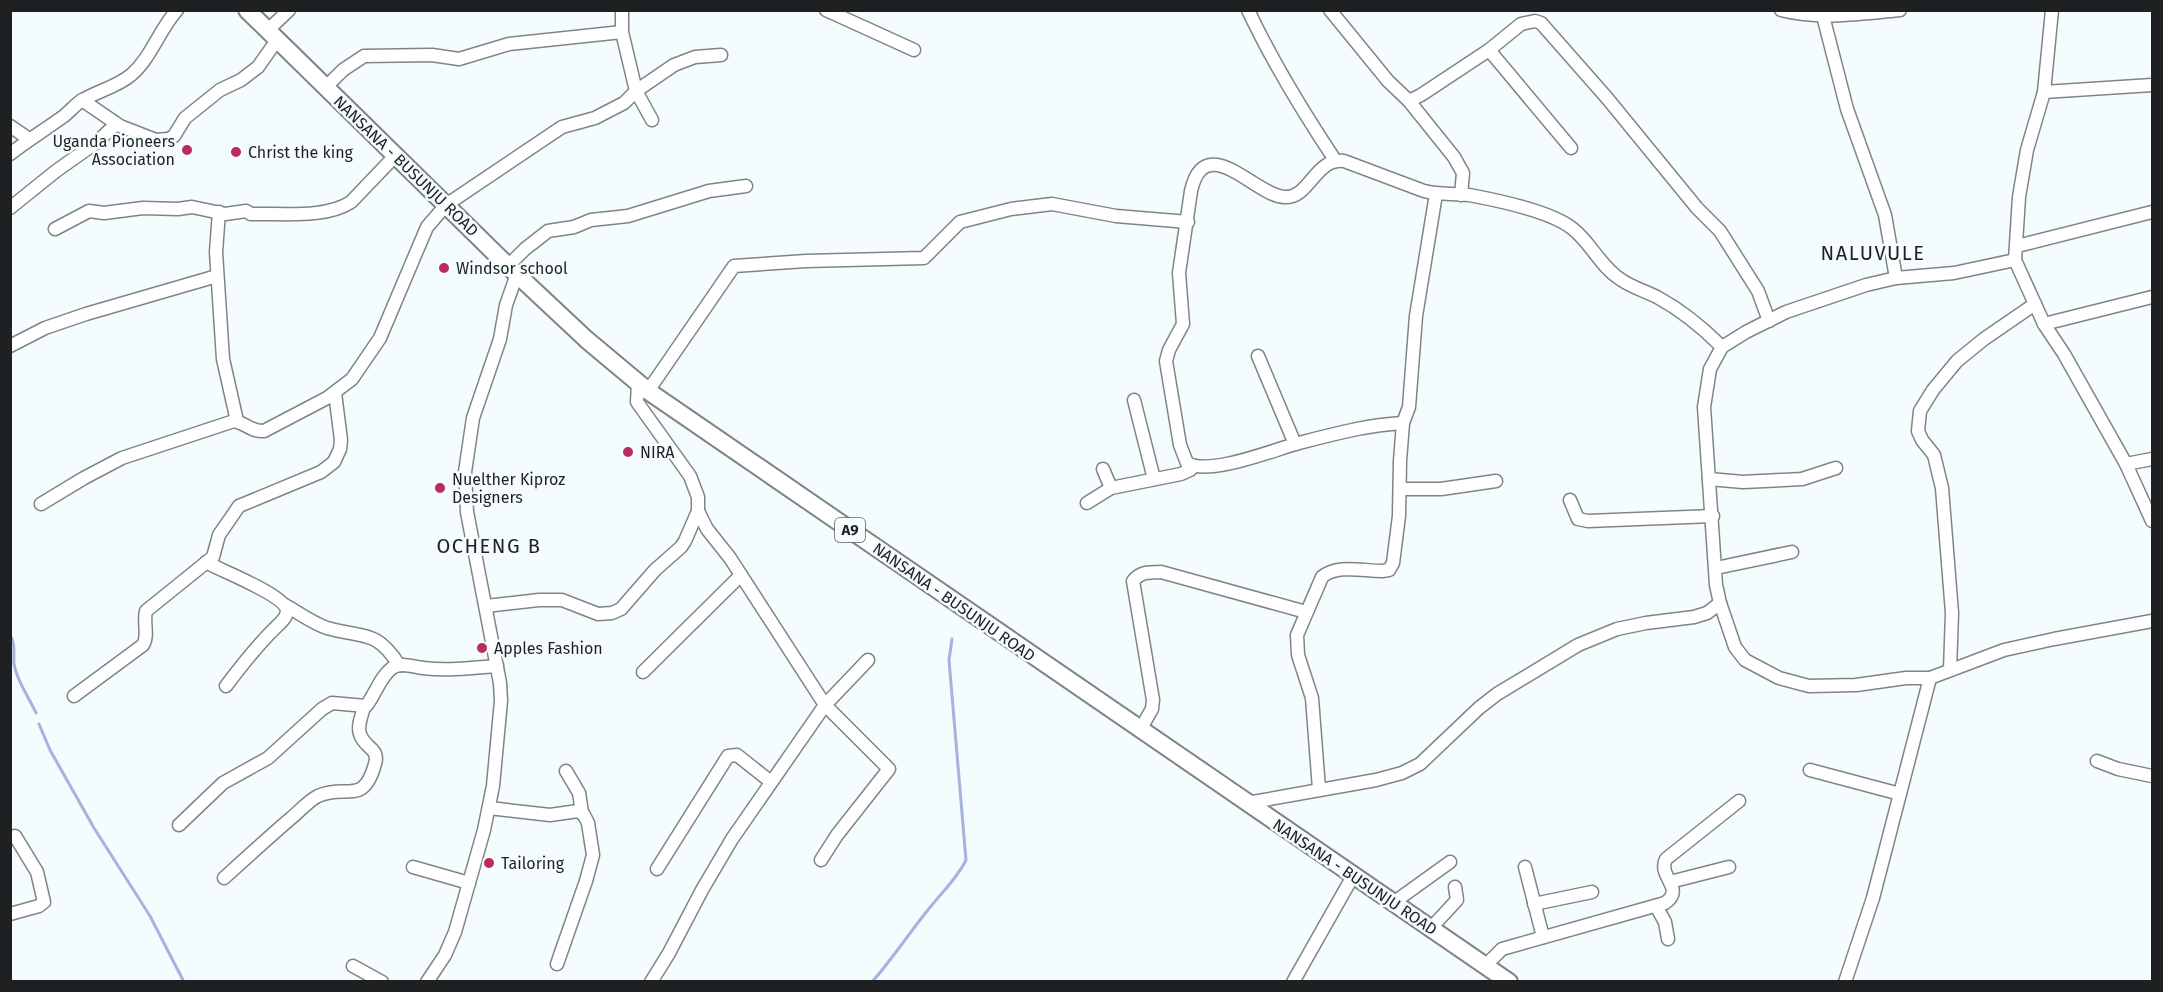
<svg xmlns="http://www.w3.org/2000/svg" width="2163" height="992" viewBox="0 0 2163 992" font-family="'Fira Sans',sans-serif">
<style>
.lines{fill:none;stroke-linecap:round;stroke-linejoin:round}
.stream{stroke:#a8b2e0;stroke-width:3}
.minor-casing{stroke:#7f8587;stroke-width:15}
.major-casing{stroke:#7f8587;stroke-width:20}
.minor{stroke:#fff;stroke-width:12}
.major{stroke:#fff;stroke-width:16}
.poi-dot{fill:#ba2c5c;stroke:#f4fcfe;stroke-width:2}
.labels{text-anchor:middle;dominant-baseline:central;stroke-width:5;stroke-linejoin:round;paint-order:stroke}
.shield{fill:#f4fcfe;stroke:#5e6263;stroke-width:1.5}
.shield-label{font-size:15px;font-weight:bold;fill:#1e2021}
.poi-label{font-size:16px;fill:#1e2021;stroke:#f4fcfe;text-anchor:start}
.street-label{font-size:16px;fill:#1e2021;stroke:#f4fcfe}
.quarter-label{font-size:20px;letter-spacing:1.5px;fill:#1e2021;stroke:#f4fcfe}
</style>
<rect width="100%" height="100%" fill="#f4fcfe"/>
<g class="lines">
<g class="stream">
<path d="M10 635C16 644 13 654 14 664 17 682 29 697 36 713"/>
<polyline points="39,724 50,750 94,828 150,916 184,982"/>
<path d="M872 982C894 957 911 930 932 905 944 890 958 877 966 860L949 660 952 639"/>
</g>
<g class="minor-casing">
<g id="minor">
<polyline points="622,10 622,32 636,91 652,120"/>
<polyline points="826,10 914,50"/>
<path d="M1248 10C1273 63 1303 112 1335 160"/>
<polyline points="1330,10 1388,81 1409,101 1421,95 1489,50 1521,24 1535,21 1541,23 1607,98 1697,208 1720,231 1758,291 1769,321"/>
<path d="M1781 10C1820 20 1860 14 1900 10"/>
<polyline points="2052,10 2044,92 2027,150 2019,197 2015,260 2044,324 2064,354 2126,464 2152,521"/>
<polyline points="1823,16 1847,109 1885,215 1896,278"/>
<polyline points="268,30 289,10"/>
<polyline points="1489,50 1571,148"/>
<polyline points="326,87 343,70 364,56 432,55 459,59 509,44 622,32"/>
<polyline points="2044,92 2152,85"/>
<polyline points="82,100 120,126 156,140 168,139 174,136 185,118 220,90 241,80 258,67 277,40"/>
<polyline points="1409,101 1454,157 1463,173 1461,195"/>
<polyline points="10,126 29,139"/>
<path d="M10 154C28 140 46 129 64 116 70 111 75 105 81 101 97 91 117 87 131 75 151 58 159 30 177 10"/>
<polyline points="10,208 56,171 97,142 116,124"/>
<polyline points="219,212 216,252 223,359 237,421"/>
<path d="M55 229 89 211 104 213 143 208 178 209 192 207 225 214 246 211 251 214C281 213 325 219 351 202L395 156"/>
<polyline points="2017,246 2152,212"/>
<polyline points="508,266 525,249 548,231 574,227 591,220 628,216 709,191 746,186"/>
<polyline points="2044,324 2152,297"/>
<polyline points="10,346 45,328 86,314 217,276"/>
<polyline points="1258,356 1295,444"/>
<polyline points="638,383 637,402 690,476 698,497 698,511 707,529 730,558 825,705 732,839 702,890 669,953 651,982"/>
<polyline points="648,391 734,266 806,261 924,258 960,222 1011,209 1052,204 1116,216 1188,222"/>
<polyline points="1134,400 1154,479"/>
<path d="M1403 423C1388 424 1372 426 1357 429 1338 433 1318 438 1299 443 1273 450 1210 476 1187 463L1180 445 1166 361 1169 350 1183 324 1179 273 1191 191C1205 129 1256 196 1284 197 1310 199 1314 158 1344 161L1424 191C1439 195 1454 193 1469 195 1496 200 1553 212 1573 229 1591 243 1600 266 1620 279 1631 287 1645 291 1657 297 1681 310 1703 328 1722 347"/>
<polyline points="2126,464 2152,459"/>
<polyline points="1103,469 1111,488"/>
<polyline points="1709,479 1743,482 1802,479 1836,468"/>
<polyline points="1400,489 1441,489 1496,481"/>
<polyline points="1570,500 1578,519 1588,521 1713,516"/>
<polyline points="1087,503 1111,488 1181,474 1190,470 1194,466"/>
<path d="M41 504 84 478 122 458 234 421C246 423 251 432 264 431L327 398 352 379 380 338 427 227 446 205 562 127 595 118 624 103 636 91 674 65 695 57 721 55"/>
<path d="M206 562C221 571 286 595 287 611 287 618 278 625 274 629 256 647 241 666 226 686"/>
<polyline points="1716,568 1792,552"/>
<polyline points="1720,603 1735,647 1745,660 1779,678 1809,686 1856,685 1906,678 1930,678 2004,650 2054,639 2152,621"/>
<path d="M285 605C299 613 312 623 327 628 363 638 376 629 399 665"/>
<polyline points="486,606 539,600 562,600 598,614 612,613 621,609 655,570 681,547 685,541 698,511"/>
<polyline points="1950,670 1952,613 1942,488 1934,455 1922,440 1918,431 1920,411 1933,390 1957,361 1984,339 2035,304"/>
<polyline points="643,672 741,575"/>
<path d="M74 696 143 645C149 636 143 622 146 611L213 557 219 535 239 506 321 472 334 462 340 449 341 440 335 393"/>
<path d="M1140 730 1152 709 1153 700 1133 581C1141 571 1149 573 1161 572L1306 612"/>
<polyline points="2097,761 2118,769 2152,776"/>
<polyline points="1810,770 1900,794"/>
<polyline points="566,771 579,793 582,812"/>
<path d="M1319 789 1312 698 1298 655 1297 635 1322 577C1337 564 1363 571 1382 571L1389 570 1393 563 1399 516 1400 461 1403 423 1409 407 1416 316 1436 194"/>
<polyline points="1247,803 1376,780 1402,773 1420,764 1479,708 1497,694 1578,645 1617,629 1646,623 1694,617 1707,613 1720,603 1716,585 1704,407 1710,369 1722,347 1746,332 1786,312 1866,285 1896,278 1954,273 2015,260"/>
<polyline points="489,808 550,815 578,811 584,815 588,823 593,855 586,881 557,964"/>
<path d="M179 825 223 783 268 758 322 709 332 703 366 706C375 695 380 677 392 668 401 662 413 667 423 668 448 671 473 668 497 666"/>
<polyline points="821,860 837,835 889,769 825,705 868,660"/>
<polyline points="413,867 469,883"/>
<polyline points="1525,867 1543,937"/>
<polyline points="657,869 728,756 737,755 771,782"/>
<path d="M224 878C246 858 268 838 290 819 299 812 308 801 318 796 346 783 363 807 375 764 380 748 364 748 360 734 357 726 362 715 364 707"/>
<polyline points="1670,882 1729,867"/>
<polyline points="1393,903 1450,862"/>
<polyline points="1534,904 1592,892"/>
<polyline points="1656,906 1665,922 1668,939"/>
<polyline points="10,914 39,906 44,902 37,872 15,836"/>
<polyline points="1431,928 1457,900 1455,887"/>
<polyline points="353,966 382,982"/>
<path d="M1485 966 1502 949 1665 903C1686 888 1657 877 1666 859L1739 801"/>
<polyline points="427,982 445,955 455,932 484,830 493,786 501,701 500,683 467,512 465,472 473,418 500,339 506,305 517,274"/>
<polyline points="1293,982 1353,876"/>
<polyline points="1845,982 1873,898 1930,678"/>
</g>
</g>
<g class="major-casing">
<polyline id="major" points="247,10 508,266 587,340 648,391 1509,982"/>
</g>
<use href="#minor" class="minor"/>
<use href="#major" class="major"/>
</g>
<g class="poi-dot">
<circle cx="187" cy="150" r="6"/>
<circle cx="236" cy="152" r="6"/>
<circle cx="444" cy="268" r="6"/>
<circle cx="628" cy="452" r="6"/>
<circle cx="440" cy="488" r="6"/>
<circle cx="482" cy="648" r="6"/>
<circle cx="489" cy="863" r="6"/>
</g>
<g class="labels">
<rect class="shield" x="835" y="518" width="30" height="24" rx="4.5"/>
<g class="shield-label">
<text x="850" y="530">A9</text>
</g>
<g class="poi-label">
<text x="175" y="141" text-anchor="end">Uganda Pioneers<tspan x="175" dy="18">Association</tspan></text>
<text x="248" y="152">Christ the king</text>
<text x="456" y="268">Windsor school</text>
<text x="640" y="452">NIRA</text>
<text x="452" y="479">Nuelther Kiproz<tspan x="452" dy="18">Designers</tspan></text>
<text x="494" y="648">Apples Fashion</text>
<text x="501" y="863">Tailoring</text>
</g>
<g class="street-label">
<text transform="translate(406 166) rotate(44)">NANSANA - BUSUNJU ROAD</text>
<text transform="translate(954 602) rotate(35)">NANSANA - BUSUNJU ROAD</text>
<text transform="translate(1355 877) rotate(34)">NANSANA - BUSUNJU ROAD</text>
</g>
<g class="quarter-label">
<text x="1873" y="253">NALUVULE</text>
<text x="489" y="546">OCHENG B</text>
</g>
</g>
<rect width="2163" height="992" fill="none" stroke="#1e2021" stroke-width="24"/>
</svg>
